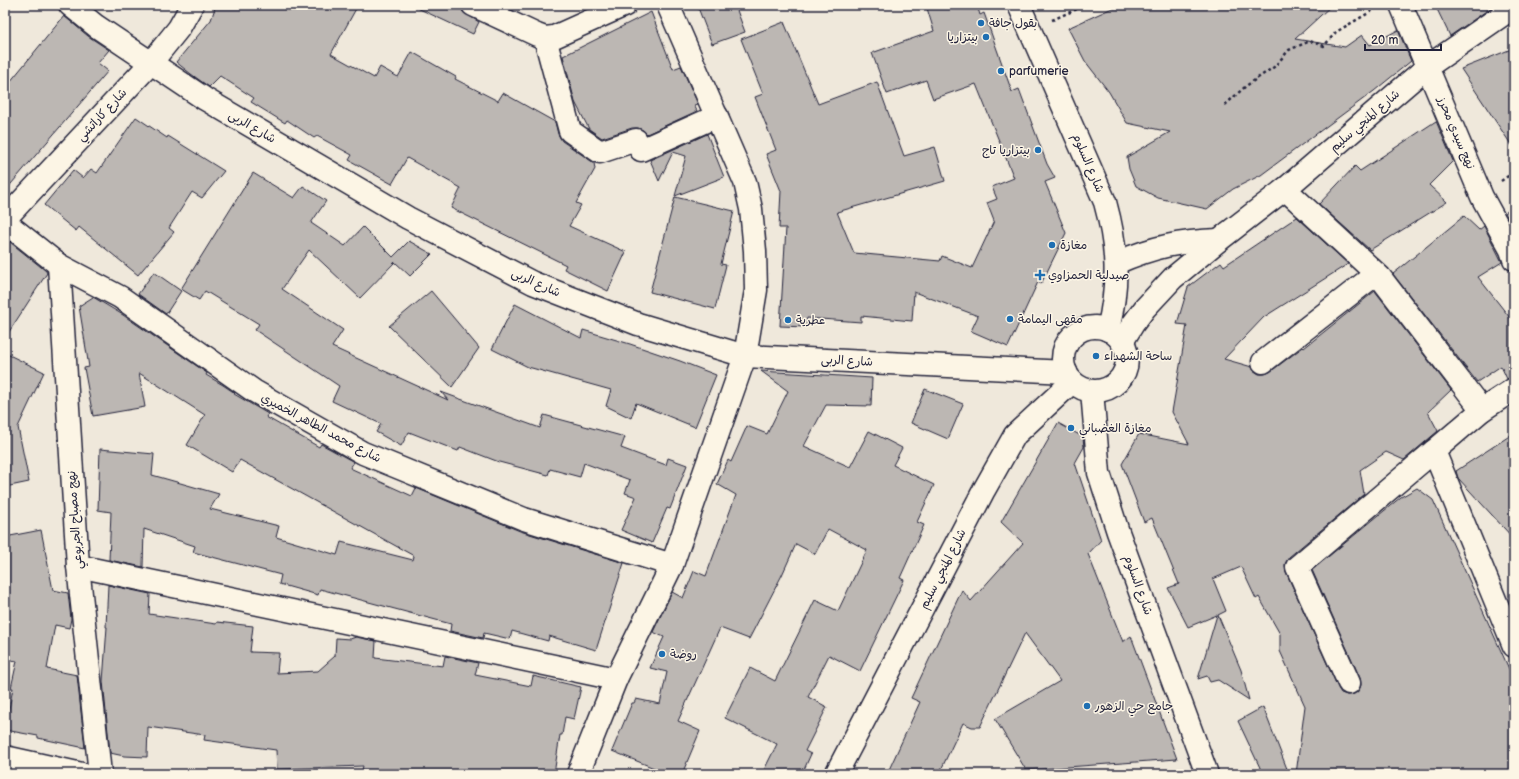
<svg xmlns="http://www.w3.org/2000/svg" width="1519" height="779" viewBox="0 0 1519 779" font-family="'Balsamiq Sans','Playpen Sans Arabic',sans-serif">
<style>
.building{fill:#bcb7b3;stroke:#22223b}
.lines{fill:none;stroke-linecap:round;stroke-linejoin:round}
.minor-casing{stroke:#22223b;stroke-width:25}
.path{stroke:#22223b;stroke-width:2.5;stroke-dasharray:3 3;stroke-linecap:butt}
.minor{stroke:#fcf5e5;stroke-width:22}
.poi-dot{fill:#1f6fb2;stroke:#fcf5e5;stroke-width:1.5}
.labels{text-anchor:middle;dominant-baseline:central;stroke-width:3;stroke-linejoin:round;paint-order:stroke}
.poi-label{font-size:12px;fill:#22223b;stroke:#fcf5e5;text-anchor:start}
.street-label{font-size:12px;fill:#22223b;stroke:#fcf5e5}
</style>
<rect width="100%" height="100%" fill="#efe8db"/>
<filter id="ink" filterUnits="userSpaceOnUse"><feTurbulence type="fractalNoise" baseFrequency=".025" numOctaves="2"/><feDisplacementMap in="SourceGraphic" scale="8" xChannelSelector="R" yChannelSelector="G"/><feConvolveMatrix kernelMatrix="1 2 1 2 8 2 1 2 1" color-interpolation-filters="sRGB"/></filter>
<g filter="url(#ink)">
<g class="building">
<polygon points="216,5 358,5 331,54 374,78 380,67 398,77 412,52 456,77 455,79 498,101 503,93 555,122 558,134 562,141 594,163 595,169 576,203 581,205 569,226 626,252 608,291 564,269 566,265 451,208 461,188 407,158 392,184 349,160 352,155 317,136 314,138 287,120 285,123 251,102 254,98 220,76 209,87 191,74 176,62 211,20"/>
<polygon points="411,5 461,5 463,12 479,22 473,34"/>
<polygon points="697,5 735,5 745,32 712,44"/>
<polygon points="926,5 977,5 980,15 984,13 1012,92 1019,89 1047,164 1055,178 1045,182 1066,233 1041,284 1038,282 1008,347 971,331 978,316 914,292 912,321 861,316 861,322 807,318 806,327 780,326 786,228 779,228 781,191 766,154 776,150 755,97 763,94 741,39 784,22 818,104 877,82 904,156 935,147 945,181 837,212 854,253 940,261 942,256 972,268 994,221 987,203 997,199 992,187 1014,178 976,84 933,99 926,80 887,94 872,53 934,31"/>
<polygon points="1119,5 1332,5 1295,39 1345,47 1362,35 1370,45 1398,30 1411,61 1374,91 1261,175 1233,189 1207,209 1158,198 1136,186 1129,169 1127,157 1170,132 1127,123 1109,92 1085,61 1068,28"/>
<polygon points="1435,5 1495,5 1450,36"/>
<polygon points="651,12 673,69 681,66 698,104 694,105 697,111 647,134 643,130 638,128 632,128 602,138 589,129 575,102 563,56"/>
<polygon points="64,16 88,36 109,50 98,63 108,71 5,191 5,88"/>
<polygon points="1514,48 1514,149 1461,69"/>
<polygon points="136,117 167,138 168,136 224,171 202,198 192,192 169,228 174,232 138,275 79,227 76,231 44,205 73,170 83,178 91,169 97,173"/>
<polygon points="1436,121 1453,161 1429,185 1447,202 1370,250 1319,204 1355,166 1360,171"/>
<polygon points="707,134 724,177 675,196 686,156 673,152 659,181 650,160"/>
<polygon points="253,173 294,198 303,186 326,201 311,223 345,246 363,227 393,257 409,241 432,254 410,276 395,262 360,298 309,250 282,289 343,330 332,347 448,400 441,392 540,428 544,415 625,437 621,448 666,465 668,458 687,465 670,509 667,508 652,543 621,530 636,497 625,493 630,480 584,463 580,477 550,469 548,475 499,462 460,447 458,451 409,432 401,446 376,432 381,424 332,401 339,386 255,330 259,324 205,291 199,300 181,289"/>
<polygon points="675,197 734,211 721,264 726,265 715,309 650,292"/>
<polygon points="1514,206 1514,229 1505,213"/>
<polygon points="1464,216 1479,230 1484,226 1502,262 1478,277 1514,323 1514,377 1507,379 1501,366 1477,382 1393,274"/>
<polygon points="1297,217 1348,264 1264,317 1224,359 1252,367 1253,370 1259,374 1265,374 1270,372 1303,347 1304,348 1375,291 1451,390 1428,412 1438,431 1404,460 1386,452 1360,470 1364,494 1289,557 1285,564 1286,572 1338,688 1341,693 1347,695 1354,694 1359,690 1361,685 1360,678 1312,570 1401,497 1417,488 1433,500 1514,680 1514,774 1296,774 1305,706 1280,651 1280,634 1259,597 1256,599 1241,567 1213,579 1226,611 1218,615 1241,670 1249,700 1218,680 1210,682 1207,676 1198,679 1217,615 1188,627 1168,588 1179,584 1152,518 1144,522 1122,464 1139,434 1189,444 1172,412 1187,325 1177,324 1188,287 1221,262 1224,266"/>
<polygon points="5,238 46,271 47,273 5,338"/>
<polygon points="154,272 181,291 166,314 138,294"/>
<polygon points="431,291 479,348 452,387 389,326"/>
<polygon points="93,297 123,315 207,373 206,375 223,385 235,393 234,394 268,414 266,417 319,447 321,444 354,462 350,468 412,496 416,488 520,531 624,563 596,650 549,636 548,641 512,631 510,639 484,633 483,638 450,631 451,624 320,589 318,595 279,584 281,575 193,552 195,546 144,529 143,567 109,560 111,512 98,510 100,449 154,454 152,475 219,494 210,509 279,526 276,537 337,555 341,542 413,560 414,556 240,460 232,472 187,445 205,415 139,373 145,407 93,416 84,368 89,367 79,306"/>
<polygon points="515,304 581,338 583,330 630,344 680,361 716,375 695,427 636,403 631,418 606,406 611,390 528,367 492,349"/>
<polygon points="5,353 44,372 18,427 29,482 5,487"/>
<polygon points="761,371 872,378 871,406 826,405 804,446 850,467 869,431 902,448 893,465 934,485 917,522 924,525 900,578 904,580 860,671 829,655 808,697 827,707 805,751 811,754 802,774 762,774 777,744 725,718 750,668 775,681 815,600 838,611 867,550 828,529 815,554 796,544 782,575 749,639 720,628 678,721 700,731 682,774 669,774 612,751 632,703 634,703 636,699 660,704 667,672 650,668 664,637 653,632 672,592 683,598 694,571 706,576 736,495 717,484 728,460 731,462 747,426 767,434 788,391"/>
<polygon points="925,389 963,404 948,439 911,423"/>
<polygon points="1058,423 1083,437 1084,447 1075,463 1101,540 1088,554 1123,642 1131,636 1177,759 1026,770 995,719 1060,681 1025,633 980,727 972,727 963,723 939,774 887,774 920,702 911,698 962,590 971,601 1023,543 1001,522"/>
<polygon points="1514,433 1514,539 1458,478 1456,471"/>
<polygon points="41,530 53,590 68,593 71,619 69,628 55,625 47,669 77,675 85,748 38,738 38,736 5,730 13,688 11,688 17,661 5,659 5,537"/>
<polygon points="108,585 150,594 149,614 216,624 217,622 253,626 250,652 279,653 277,673 318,671 335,656 336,638 350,639 356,637 376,641 375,658 443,666 445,656 478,663 475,675 531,686 533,676 581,687 574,719 565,717 562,735 560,735 554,774 361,774 363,766 277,769 276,750 204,740 205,735 148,727 147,757 124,756 110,753 103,681 107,627 106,627"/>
<polygon points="1263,707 1289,774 1263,774 1238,721"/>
</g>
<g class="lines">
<g class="minor-casing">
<g id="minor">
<polyline points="70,5 96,26 205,99 408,218 533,283 638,324 745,356 1066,372"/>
<polyline points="473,5 537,35 545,38 554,37 625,5"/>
<path d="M1019 5 1105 202C1118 249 1119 283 1108 330"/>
<polyline points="1401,5 1482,197 1511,250 1514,259"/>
<polyline points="545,38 570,131 600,152 636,140 641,150 717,116"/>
<polyline points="1285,189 1380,277 1482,410"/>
<polyline points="5,219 150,64 179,28 192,5"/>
<polyline points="5,222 59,265 120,297 254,391 363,453 524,519 672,565"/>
<path d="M1116 263C1153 247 1180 241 1219 240"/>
<polyline points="59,265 78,566 100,774"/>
<circle cx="1095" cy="359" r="32"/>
<polyline points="1122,342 1133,324 1145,308 1173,278 1219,240 1285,189 1427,67 1514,7"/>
<polyline points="1263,362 1376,274"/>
<polyline points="1514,389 1482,410 1434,451 1514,646"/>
<polyline points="1092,391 1099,473 1118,532 1207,774"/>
<polyline points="78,566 616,679"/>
<polyline points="1349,683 1297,567 1434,451"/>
<polyline points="5,757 82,774"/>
<polyline points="578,774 616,679 672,565 745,356 756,290 755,251 751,209 745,182 668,5"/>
<polyline points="836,774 984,490 1015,435 1072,382"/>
</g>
</g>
<g class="path">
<polyline points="1052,20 1086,5"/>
<polyline points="1225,105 1246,86 1274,67 1289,50 1310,41 1324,46 1336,32 1377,8"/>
<polyline points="1501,181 1514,172"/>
</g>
<use href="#minor" class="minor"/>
</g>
</g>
<g class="poi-dot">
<circle cx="981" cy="23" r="4"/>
<circle cx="986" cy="37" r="4"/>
<circle cx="1001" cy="71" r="4"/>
<circle cx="1038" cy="150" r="4"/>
<circle cx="1052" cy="245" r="4"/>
<path d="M1038 269h4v4h4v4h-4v4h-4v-4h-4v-4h4z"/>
<circle cx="1010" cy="319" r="4"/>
<circle cx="788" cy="320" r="4"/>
<circle cx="1096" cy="356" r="4"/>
<circle cx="1071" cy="428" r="4"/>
<circle cx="662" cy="654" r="4"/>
<circle cx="1087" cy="706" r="4"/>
</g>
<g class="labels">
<g class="poi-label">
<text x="989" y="23">بقول جافة</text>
<text x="978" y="37" text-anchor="end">بيتزاريا</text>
<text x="1009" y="71">parfumerie</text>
<text x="1030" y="150" text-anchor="end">بيتزاريا تاج</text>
<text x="1060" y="245">مغازة</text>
<text x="1048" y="275">صيدلية الحمزاوي</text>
<text x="1018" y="319">مقهى اليمامة</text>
<text x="796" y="320">عطرية</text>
<text x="1104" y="356">ساحة الشهداء</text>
<text x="1079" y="428">مغازة الغضباني</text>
<text x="670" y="654">روضة</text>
<text x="1095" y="706">جامع حي الزهور</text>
</g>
<g class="street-label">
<text transform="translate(102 115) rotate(-47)">شارع كاراتشي</text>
<text transform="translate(1365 121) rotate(-41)">شارع المنجي سليم</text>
<text transform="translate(252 127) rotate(30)">شارع الربى</text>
<text transform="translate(1456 133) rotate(67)">نهج سيدي محرز</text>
<text transform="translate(1088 163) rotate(67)">شارع السلوم</text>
<text transform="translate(536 283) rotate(24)">شارع الربى</text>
<text transform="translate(847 361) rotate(3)">شارع الربى</text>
<text transform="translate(321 428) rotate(28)">شارع محمد الطاهر الخميري</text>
<text transform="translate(75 520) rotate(-94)">نهج مصباح الجربوعي</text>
<text transform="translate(943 569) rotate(-63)">شارع المنجي سليم</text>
<text transform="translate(1138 585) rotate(70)">شارع السلوم</text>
</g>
</g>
<rect width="1519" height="779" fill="none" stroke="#fcf5e5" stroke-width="20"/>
<rect x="10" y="10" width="1499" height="759" fill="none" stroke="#22223b" stroke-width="1.5" filter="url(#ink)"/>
<path d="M1365 44v6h76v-6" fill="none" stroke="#22223b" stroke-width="2"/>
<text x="1371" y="44" font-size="12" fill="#22223b" stroke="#fcf5e5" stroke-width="3" paint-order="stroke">20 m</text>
</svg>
